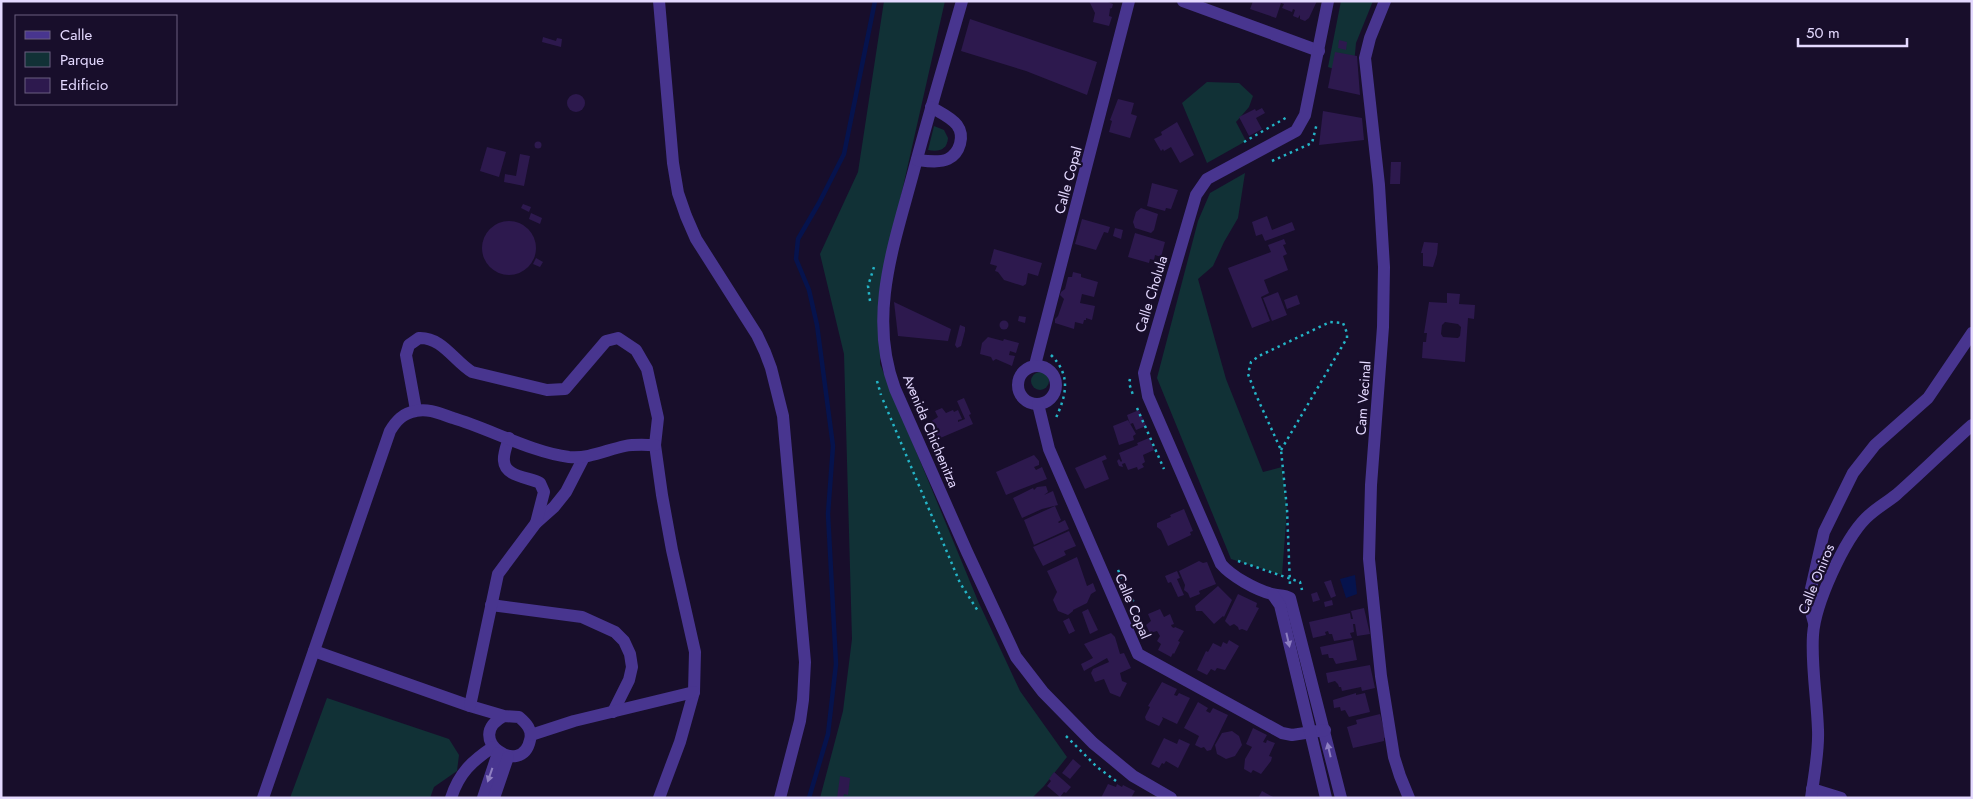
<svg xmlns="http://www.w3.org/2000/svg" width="1973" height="799" viewBox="0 0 1973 799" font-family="Jost,sans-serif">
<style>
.green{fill:#113136}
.water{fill:#06134d}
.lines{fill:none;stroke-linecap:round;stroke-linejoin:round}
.stream{stroke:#06134d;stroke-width:4.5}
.building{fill:#2d194e;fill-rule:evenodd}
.path{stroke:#24b4c7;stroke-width:2.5;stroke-dasharray:2.5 4;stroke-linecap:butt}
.minor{stroke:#48358f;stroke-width:12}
.oneway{fill:#8e7fc1}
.labels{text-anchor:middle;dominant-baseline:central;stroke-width:4.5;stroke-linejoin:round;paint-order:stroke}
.street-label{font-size:14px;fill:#e4d9ff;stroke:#180e2b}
</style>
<rect width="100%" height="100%" fill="#180e2b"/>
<g class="green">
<polygon points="884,1 945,1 882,280 880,364 978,601 1020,691 1067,757 1044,786 1032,798 820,798 843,711 852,639 844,354 820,254 858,172"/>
<polygon points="1341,1 1373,1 1356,43 1353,75 1328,67"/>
<polygon points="1207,82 1239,83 1253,96 1249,107 1236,122 1246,141 1207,163 1182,103"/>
<path d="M934 126 944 130 948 138C947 150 939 152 928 150Z"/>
<polygon points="1245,173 1238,218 1224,242 1213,266 1198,279 1226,379 1263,472 1282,467 1287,509 1282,575 1231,559 1157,378 1198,221 1210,193"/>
<circle cx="1040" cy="381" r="9"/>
<polygon points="327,698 449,739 459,755 457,771 434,787 430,798 290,798"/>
</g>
<polygon class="water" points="1355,575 1357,594 1346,598 1340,579"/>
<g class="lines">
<polyline class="stream" points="809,798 828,734 836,664 828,514 833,446 817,325 809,290 796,259 798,239 819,203 844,154 875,1"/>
</g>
<g class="building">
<polygon points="1089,1 1110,1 1108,2 1113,4 1112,8 1109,9 1110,9 1109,16 1112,17 1109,26 1093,22 1095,13"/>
<polygon points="1253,1 1317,1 1309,18 1305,21 1300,19 1300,15 1298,18 1293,16 1295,10 1293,9 1292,12 1282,8 1284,4 1281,3 1276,18 1250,9"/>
<polygon points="970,19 1097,62 1087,95 1026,71 961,51"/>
<polygon points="543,37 556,41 557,38 562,39 561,47 542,42"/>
<polygon points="1339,40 1347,42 1346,50 1338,48"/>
<polygon points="1335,52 1357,56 1360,95 1328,88"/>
<circle cx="576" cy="103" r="9"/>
<polygon points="1118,99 1134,103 1131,114 1137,116 1130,138 1109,132 1112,121 1110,120"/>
<polygon points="1262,108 1265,113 1256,118 1262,129 1249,136 1239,117 1255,109 1256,111"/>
<polygon points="1323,111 1362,118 1364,140 1319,145"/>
<polygon points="1177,122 1194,155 1180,163 1171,147 1164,151 1163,149 1161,151 1154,139 1162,135 1161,132"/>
<circle cx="538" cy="145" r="3.5"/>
<polygon points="487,147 506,152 499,177 480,171"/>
<polygon points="520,154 530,156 524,186 504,182 505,174 516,176"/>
<polygon points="1391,162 1401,162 1400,184 1390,184"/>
<polygon points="1152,183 1178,190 1171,209 1166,208 1165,211 1147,206"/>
<polygon points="523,204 531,207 529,212 521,208"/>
<polygon points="1141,208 1158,214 1154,230 1151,233 1135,228 1133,222 1136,212"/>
<polygon points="531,213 542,218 540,224 529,219"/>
<polygon points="1267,216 1272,230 1292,222 1295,230 1265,241 1262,234 1256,236 1252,222"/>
<polygon points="1082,219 1110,227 1108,233 1104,232 1096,250 1075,244"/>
<circle cx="509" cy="248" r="27"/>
<polygon points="1115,228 1123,230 1121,239 1113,236"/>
<polygon points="1135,233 1165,242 1161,257 1155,255 1154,260 1150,259 1149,263 1128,257"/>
<polygon points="1284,239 1286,244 1283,245 1287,254 1283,256 1288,270 1264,280 1269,293 1261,297 1270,321 1252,328 1228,268 1271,252 1268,245"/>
<polygon points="1424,242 1438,243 1437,254 1433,267 1423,266 1423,253 1421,253"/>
<polygon points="994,249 1042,263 1038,276 1028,273 1026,284 1023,286 1004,280 998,272 995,271 997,266 990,264"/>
<polygon points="536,258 543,262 540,267 533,264"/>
<polygon points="1073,272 1081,274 1081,277 1098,282 1094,297 1082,294 1080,303 1095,306 1092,320 1086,318 1086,320 1084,320 1083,324 1075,322 1074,329 1055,323 1055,319 1058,316 1064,299 1060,295 1061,292 1065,289 1068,277 1072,277"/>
<polygon points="1278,292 1287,315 1272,321 1263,298"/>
<path d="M1447 293 1460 294 1459 304 1475 305 1474 319 1468 318 1465 362 1422 358 1423 342H1426L1427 333H1424L1429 302 1447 303ZM1445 322 1458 324 1461 327 1460 336 1458 338 1443 337 1441 334 1442 325Z"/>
<polygon points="1297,295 1300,304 1287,309 1284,300"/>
<polygon points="894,302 951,329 948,341 898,336"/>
<polygon points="1019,316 1026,317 1025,323 1018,321"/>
<circle cx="1004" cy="325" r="4.5"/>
<polygon points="960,325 965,327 965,331 961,346 957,348 955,345"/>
<polygon points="988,337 1003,341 1004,339 1019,343 1016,353 1010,351 1009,355 1015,356 1012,366 996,359 993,361 991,357 980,354 982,343"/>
<polygon points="964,398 971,414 969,415 973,424 938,439 930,422 938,417 935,411 942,408 946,413 953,410 954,412 958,410 962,419 958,420 958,422 965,419 957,401"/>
<polygon points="1139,410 1146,426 1136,430 1133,423 1130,424 1127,415"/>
<polygon points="1128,420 1136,434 1133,436 1134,440 1119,445 1113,426"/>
<polygon points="1149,438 1154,450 1143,455 1145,462 1142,464 1144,467 1138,470 1137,467 1128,470 1125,463 1122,464 1123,467 1119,466 1117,461 1119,459 1121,462 1122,461 1119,453 1138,445 1137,443"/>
<polygon points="1034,455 1039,461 1039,465 1034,467 1036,470 1042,467 1047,479 1006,495 996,472"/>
<polygon points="1105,455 1107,459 1102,461 1109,479 1085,489 1075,468"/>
<polygon points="1046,486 1048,492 1044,495 1053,491 1058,505 1042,509 1022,518 1013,498 1033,488 1034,490 1037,487"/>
<polygon points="1055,506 1061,520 1058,522 1059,523 1065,520 1069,529 1034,545 1024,520"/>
<polygon points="1184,509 1193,531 1190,532 1191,535 1168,546 1161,530 1157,527 1157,523 1171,517 1170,515"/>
<polygon points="1069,531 1076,546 1064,551 1066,555 1043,566 1033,547"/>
<polygon points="1077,557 1087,586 1093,583 1096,591 1091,594 1087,603 1073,610 1073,611 1068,615 1058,611 1053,600 1057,592 1047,571"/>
<polygon points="1199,561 1203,563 1207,562 1216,584 1199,591 1200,594 1190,598 1188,593 1184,590 1185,585 1179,571"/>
<polygon points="1177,571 1180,578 1177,579 1184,595 1178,597 1171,582 1168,583 1165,576"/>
<polygon points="1331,580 1336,596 1331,598 1324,582"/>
<polygon points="1218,586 1232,600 1224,617 1223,616 1214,624 1202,611 1196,611 1195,606"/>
<polygon points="1317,592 1320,600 1313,602 1311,594"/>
<polygon points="1238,594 1257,603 1256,607 1259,608 1247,631 1242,629 1239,630 1238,627 1234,624 1230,626 1225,621"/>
<polygon points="1332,600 1333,605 1325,607 1324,602"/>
<polygon points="1364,608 1370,634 1357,636 1355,624 1353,624 1354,632 1350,633 1352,638 1334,641 1332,634 1329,634 1328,631 1325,632 1326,635 1313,638 1309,622 1350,613 1351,619 1353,619 1351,611"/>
<polygon points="1088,609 1098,630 1090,634 1082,612"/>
<polygon points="1160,609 1164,617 1170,614 1174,624 1171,625 1172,627 1174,628 1175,627 1184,631 1178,641 1180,642 1174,654 1173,653 1171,657 1158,650 1161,644 1157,641 1160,636 1157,631 1150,633 1146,625 1151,621 1148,614"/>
<polygon points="1069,618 1075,631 1069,634 1063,621"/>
<polygon points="1111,633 1115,637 1120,654 1124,653 1131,668 1120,673 1122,681 1127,683 1120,697 1110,693 1104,679 1095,682 1091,673 1093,669 1109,662 1107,658 1084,671 1081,664 1093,658 1084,644"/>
<polygon points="1229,640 1239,646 1225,670 1217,668 1215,671 1211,669 1207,675 1197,670 1206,651 1208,652 1213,643 1221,647 1223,642 1227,644"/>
<polygon points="1353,640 1357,660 1336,664 1333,658 1329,658 1328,654 1322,655 1320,647"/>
<polygon points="1370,665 1375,688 1362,691 1361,687 1342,691 1341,687 1339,687 1338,684 1335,681 1328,683 1326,673"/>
<polygon points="1162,682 1177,689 1174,695 1177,696 1179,693 1190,698 1177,724 1162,717 1163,719 1159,726 1146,720 1145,717 1150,707 1148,706"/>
<polygon points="1356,693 1356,695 1365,693 1370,712 1349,717 1345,710 1341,711 1340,707 1334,708 1333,700"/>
<polygon points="1198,702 1208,708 1206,711 1210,713 1213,708 1228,715 1211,750 1207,751 1204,747 1201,748 1195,745 1199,736 1184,728"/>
<polygon points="1380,714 1386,737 1384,738 1384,741 1353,748 1347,727 1357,724 1356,720"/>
<polygon points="1253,728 1267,735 1263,742 1266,743 1267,740 1275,743 1269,756 1272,757 1271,761 1261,774 1253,770 1251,773 1244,769 1245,759 1252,747 1246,744"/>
<polygon points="1232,731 1239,736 1242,745 1235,756 1226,759 1217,754 1215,745 1222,733"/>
<polygon points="1164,738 1177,744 1179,739 1190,744 1178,768 1166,761 1164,764 1162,763 1159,768 1151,764"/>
<polygon points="1073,759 1081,766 1070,779 1062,773"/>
<polygon points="1054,772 1071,787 1066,793 1064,792 1060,797 1047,786 1051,781 1049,779"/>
<polygon points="840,776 850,778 848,795 844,794 843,798 837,798"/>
<polygon points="1108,784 1116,787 1117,784 1122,787 1123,785 1135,791 1131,798 1101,798"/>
<polygon points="1262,791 1275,798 1258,798"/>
</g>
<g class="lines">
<g class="path">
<polyline points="1244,142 1289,116"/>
<polyline points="1272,161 1312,143 1317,123"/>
<polyline points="870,301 868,286 874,267"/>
<path d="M1051 355C1072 376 1066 396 1055 420"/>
<polyline points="1130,379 1129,383 1133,395"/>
<polyline points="877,381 881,395"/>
<polyline points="883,400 960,583 978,611"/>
<polyline points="1137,408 1164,469"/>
<polyline points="1281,450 1347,338 1347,333 1343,323 1330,322 1259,356 1251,362 1248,374 1256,395 1281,450 1287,509 1290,585"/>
<polyline points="1238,561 1300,582 1302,590"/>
<polyline points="1118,570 1137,609 1145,634"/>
<polyline points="1066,736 1097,767 1116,781"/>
</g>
<g class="minor">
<polyline points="659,1 673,163 678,193 686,216 696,239 757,335 765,352 771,368 783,416 805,662 803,700 800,721 780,798"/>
<path d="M962 1C946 57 929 113 914 170 895 242 867 315 895 389L967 552 1016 657 1043 692 1093 743 1133 776 1171 798"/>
<polyline points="1183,1 1319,51"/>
<path d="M1328 1 1305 115 1296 131 1207 179 1196 195 1144 373 1148 396 1221 564C1231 576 1256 590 1272 594 1278 596 1284 594 1290 598L1341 798"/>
<polyline points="1385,1 1370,38 1365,58 1379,185 1384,267 1383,327 1371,485 1369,559 1381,676 1394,757 1400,776 1409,798"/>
<path d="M917 160C926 161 940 163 948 159 960 153 965 136 957 125 951 117 939 112 931 107"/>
<polyline points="1035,365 1129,1"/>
<circle cx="1037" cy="385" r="19"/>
<polyline points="1038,404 1049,449 1138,654 1282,733 1292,735 1325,730"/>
<path d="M416 410 406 355 409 345 419 338C442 337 454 361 472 372L547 390 565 389 606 341 618 338 636 350 647 369 658 418 655 445 662 495 672 550 695 652 694 692 680 742 659 798"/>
<polyline points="536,523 554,507 566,492 584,457"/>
<polyline points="1273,595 1280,605 1326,798"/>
<polyline points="491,605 582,617 615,632 624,641 630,654 632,667 629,680 613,712"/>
<polyline points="1814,623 1811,612 1810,593 1824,532 1853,473 1875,445 1928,398 1972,333"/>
<path d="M314 651 470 706 504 716 519 717C526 723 533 730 530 740 522 779 462 738 504 716"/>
<path d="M470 706 498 574 536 523 544 492 540 483C529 477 505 477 504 461 503 454 507 445 509 438"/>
<polyline points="531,735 574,721 694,692"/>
<polyline points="1812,789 1841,798"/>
<path d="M263 798 390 431C396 421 403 413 416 411 428 408 441 414 453 418 490 429 531 452 569 457 589 459 606 450 625 446 634 444 646 445 655 445"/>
<path d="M451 798C459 773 472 761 493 747"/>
<polyline points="483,798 498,753"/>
<polyline points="494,798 508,757"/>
<path d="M1811 798C1814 776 1819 752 1818 730 1817 698 1811 666 1813 635 1815 604 1844 540 1866 518 1875 509 1886 503 1896 495 1922 472 1946 448 1972 425"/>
</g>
</g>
<defs><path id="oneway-solid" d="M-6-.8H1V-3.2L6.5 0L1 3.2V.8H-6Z" transform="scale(1.25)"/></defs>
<g class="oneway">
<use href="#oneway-solid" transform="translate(1288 640) rotate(77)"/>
<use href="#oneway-solid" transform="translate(1329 750) rotate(-103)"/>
<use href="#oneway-solid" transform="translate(490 775) rotate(109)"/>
</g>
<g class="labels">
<g class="street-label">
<text transform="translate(1068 180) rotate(-75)">Calle Copal</text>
<text transform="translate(1151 294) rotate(-73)">Calle Cholula</text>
<text transform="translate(1363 398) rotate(-86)">Cam Vecinal</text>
<text transform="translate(931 431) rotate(67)">Avenida Chichenitza</text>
<text transform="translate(1816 579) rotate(-68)">Calle Oniros</text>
<text transform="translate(1133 606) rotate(67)">Calle Copal</text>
</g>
</g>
<rect width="1973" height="799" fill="none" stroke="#e4d9ff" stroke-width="5"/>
<rect x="15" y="15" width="162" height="90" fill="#180e2b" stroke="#6a5f80"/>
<rect x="25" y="31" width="25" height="8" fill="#48358f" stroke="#6a5f80"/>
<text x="60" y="40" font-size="15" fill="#e4d9ff">Calle</text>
<rect x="25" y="52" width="25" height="15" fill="#113136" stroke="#6a5f80"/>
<text x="60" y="65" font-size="15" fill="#e4d9ff">Parque</text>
<rect x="25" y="78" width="25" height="15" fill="#2d194e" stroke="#6a5f80"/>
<text x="60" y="90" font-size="15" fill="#e4d9ff">Edificio</text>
<path d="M1798 38v8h109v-8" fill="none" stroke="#e4d9ff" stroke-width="2.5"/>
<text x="1806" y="38" font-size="15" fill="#e4d9ff" stroke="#180e2b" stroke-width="4" paint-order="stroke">50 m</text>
</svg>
